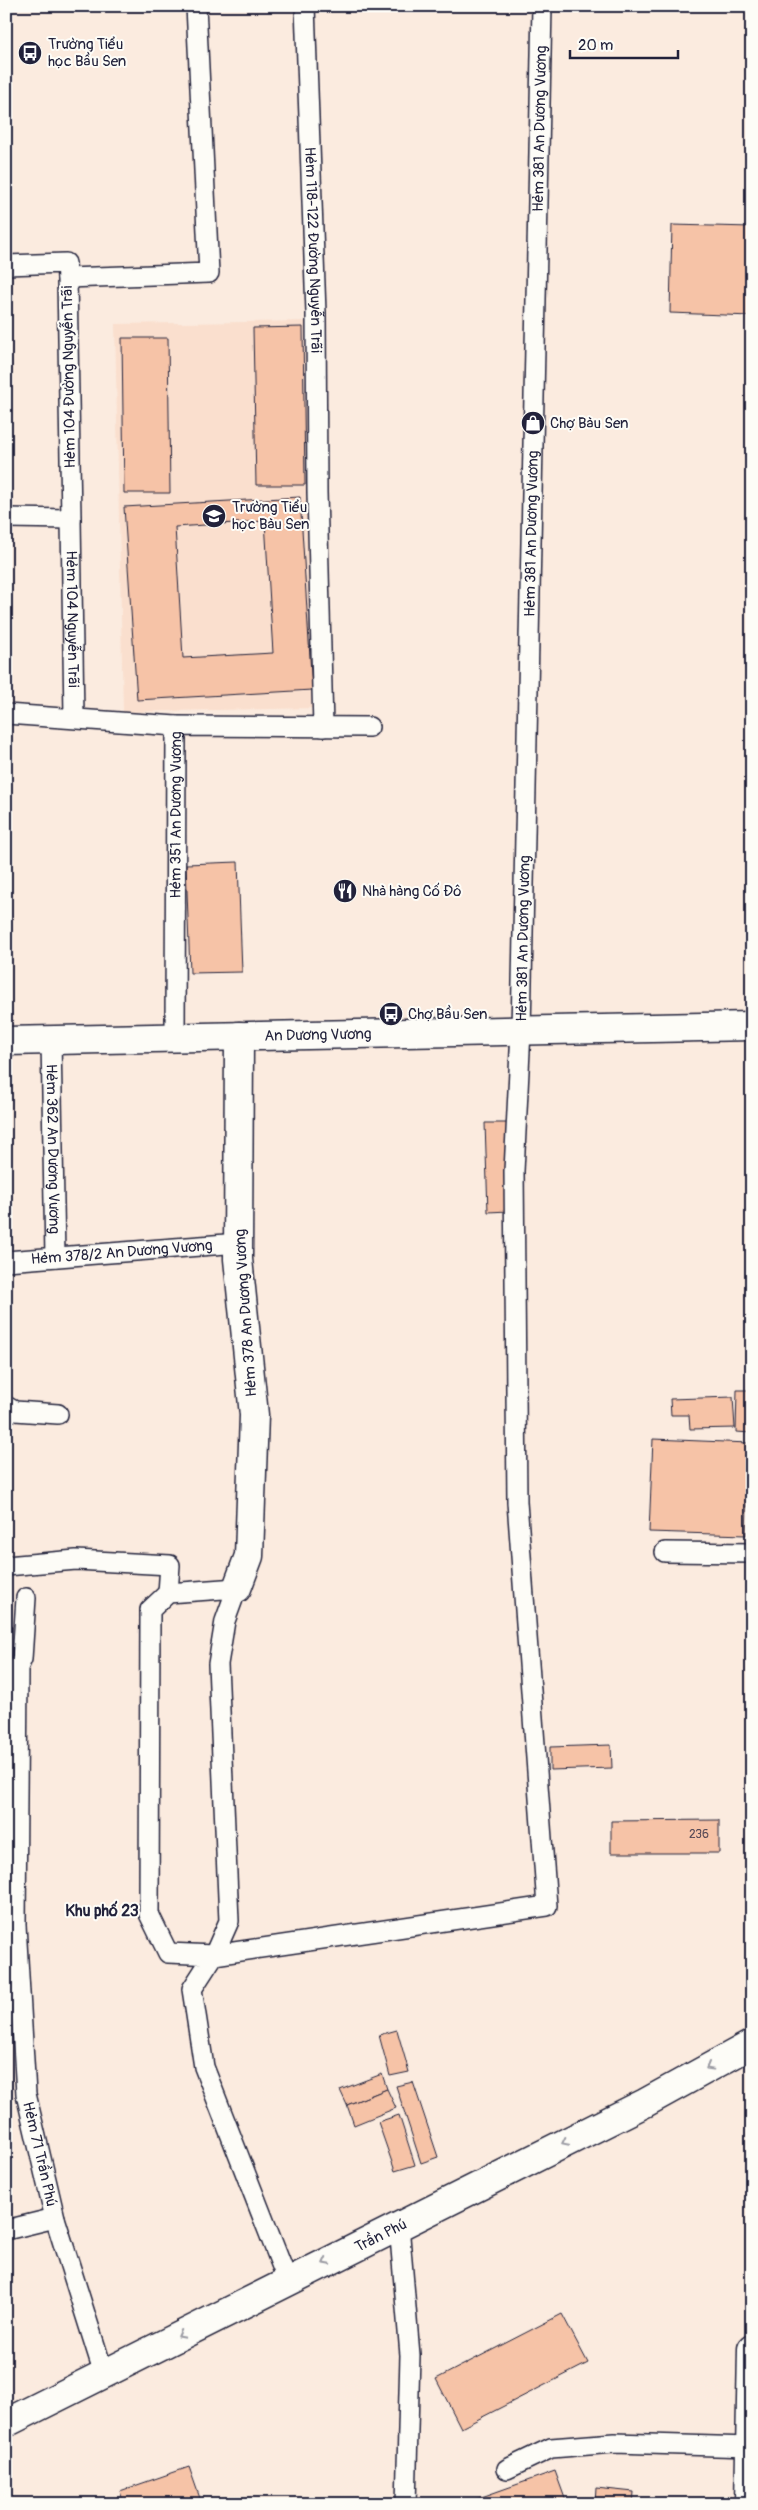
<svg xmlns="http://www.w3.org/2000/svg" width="758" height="2510" viewBox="0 0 758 2510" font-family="Pangolin,sans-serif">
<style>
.built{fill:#fadfce}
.building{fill:#f6c3a7;stroke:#22223b;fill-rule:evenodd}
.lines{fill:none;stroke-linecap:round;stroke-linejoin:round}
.service-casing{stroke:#22223b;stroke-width:22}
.minor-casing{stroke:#22223b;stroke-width:31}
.secondary-casing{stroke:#22223b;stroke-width:31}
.primary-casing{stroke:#22223b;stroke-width:31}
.service{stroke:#fdfcf7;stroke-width:19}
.minor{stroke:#fdfcf7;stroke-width:28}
.secondary{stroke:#fdfcf7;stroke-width:28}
.primary{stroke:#fdfcf7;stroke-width:28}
.oneway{stroke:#9a9aa2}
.labels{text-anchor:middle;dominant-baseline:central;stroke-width:4;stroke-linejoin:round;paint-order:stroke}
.number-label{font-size:12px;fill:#574a56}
.poi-label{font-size:15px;fill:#22223b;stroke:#fdfcf7;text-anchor:start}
.street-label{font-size:15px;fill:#22223b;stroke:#fdfcf7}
.neighbourhood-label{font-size:16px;font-weight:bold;fill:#22223b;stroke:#fdfcf7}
</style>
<rect width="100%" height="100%" fill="#fbebdf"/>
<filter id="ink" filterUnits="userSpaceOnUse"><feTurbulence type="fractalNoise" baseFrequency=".02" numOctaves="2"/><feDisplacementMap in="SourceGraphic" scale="10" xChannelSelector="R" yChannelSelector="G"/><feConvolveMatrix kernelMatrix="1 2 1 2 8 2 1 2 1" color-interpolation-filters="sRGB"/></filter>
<g filter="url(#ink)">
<polygon class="built" points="306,321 314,708 123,712 115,324"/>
<g class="building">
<polygon points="672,225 752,227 752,316 670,313"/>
<polygon points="303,327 305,485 256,485 253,328"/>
<polygon points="122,338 168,338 170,493 124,493"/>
<path d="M300 497 312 690 137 700 124 507ZM265 521 273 653 183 658 175 527Z"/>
<polygon points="238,862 242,972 190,973 186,864"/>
<polygon points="485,1123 507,1123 509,1211 488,1212"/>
<polygon points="737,1390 752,1390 752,1433 736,1432"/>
<polygon points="733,1397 735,1428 690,1429 689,1415 671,1415 670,1399"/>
<polygon points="653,1439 749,1443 746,1535 649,1532"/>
<polygon points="611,1745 612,1768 550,1770 550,1747"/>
<polygon points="719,1820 719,1853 611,1853 611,1821"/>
<polygon points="397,2030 409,2072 390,2076 379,2035"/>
<polygon points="382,2074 387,2089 347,2105 340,2090"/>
<polygon points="413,2082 438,2157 421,2163 396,2086"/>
<polygon points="387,2089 396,2108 354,2125 347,2105"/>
<polygon points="399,2115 415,2165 395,2171 378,2122"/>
<polygon points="562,2314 588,2363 461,2428 436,2379"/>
<polygon points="189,2467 202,2504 124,2504 120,2491"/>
<polygon points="555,2471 567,2504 462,2504"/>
<polygon points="596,2488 634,2492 633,2504 595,2504"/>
</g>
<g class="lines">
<g class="service-casing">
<g id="service">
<path id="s1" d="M305 6 316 313 317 492 323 727"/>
<polyline points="6,265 66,263 67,278"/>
<polyline points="6,518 71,519 67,278 209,273 196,6"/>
<path id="s2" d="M71 519 74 718"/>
<polyline points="6,714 176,726"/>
<path id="s3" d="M175 1037 176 726 369 727"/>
<path id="s4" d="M51 1040 55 1257"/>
<path id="s5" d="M6 1261 239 1243"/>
<polyline points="6,1406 15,1411 58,1414"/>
<polyline points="665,1552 752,1553"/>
<polyline points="6,1566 76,1560 170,1565 168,1593"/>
<path id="s6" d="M26 1598 22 1659 18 1668 16 1925 26 2094 55 2218 104 2374"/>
<polyline points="399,2225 410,2355 406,2504"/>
<polyline points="6,2230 55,2218"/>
<path id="s7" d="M288 2282 204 2067 192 1989 214 1955 229 1921 218 1664 225 1621 237 1588 168 1593 150 1610 149 1914 168 1953 214 1955 547 1906 517 1502 514 1171 521 1031 542 6"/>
<polyline points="507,2469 551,2448 614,2443 750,2447"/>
</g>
</g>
<g class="minor-casing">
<polyline id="minor" points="237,1588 249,1556 254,1415 238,1259 239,1036"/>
</g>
<g class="secondary-casing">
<g id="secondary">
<path id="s8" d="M6 1041 752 1026"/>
<polyline points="749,2504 752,2349"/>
</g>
</g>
<g class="primary-casing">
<g id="primary">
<path id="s9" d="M6 2423 645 2103 752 2044"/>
</g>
</g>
<use href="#service" class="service"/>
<use href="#minor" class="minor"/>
<use href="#secondary" class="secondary"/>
<use href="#primary" class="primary"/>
</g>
<defs><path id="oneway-chevron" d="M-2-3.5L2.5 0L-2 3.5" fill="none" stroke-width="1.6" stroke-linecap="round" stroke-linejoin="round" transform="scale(1.25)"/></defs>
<g class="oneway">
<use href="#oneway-chevron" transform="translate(709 2067) rotate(151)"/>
<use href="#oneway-chevron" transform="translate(565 2142) rotate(154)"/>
<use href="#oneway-chevron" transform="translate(326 2262) rotate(153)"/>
<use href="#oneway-chevron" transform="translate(181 2335) rotate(153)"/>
</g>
</g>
<defs>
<g id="bus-disc" transform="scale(1.25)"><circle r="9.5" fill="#22223b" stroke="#fdfcf7"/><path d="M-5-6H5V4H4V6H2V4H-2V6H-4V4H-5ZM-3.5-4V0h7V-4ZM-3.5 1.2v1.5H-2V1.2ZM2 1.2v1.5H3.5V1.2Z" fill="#fff"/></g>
<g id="shop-disc" transform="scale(1.25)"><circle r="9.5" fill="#22223b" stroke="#fdfcf7"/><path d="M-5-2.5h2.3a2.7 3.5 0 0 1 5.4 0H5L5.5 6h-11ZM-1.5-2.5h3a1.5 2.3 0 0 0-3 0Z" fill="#fff"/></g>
<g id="school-disc" transform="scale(1.25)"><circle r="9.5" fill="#22223b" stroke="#fdfcf7"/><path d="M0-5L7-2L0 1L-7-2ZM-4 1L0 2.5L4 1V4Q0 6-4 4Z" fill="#fff"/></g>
<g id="restaurant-disc" transform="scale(1.25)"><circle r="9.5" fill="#22223b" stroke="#fdfcf7"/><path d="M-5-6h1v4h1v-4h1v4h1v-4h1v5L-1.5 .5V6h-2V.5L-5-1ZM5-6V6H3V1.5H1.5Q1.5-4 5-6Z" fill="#fff"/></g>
</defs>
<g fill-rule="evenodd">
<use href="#bus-disc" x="30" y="53"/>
<use href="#shop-disc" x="533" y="423"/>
<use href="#school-disc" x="214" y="516"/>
<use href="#restaurant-disc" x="345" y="891"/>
<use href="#bus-disc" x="391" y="1014"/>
</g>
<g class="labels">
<g class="number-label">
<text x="699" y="1834">236</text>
</g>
<g class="poi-label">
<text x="48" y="44">Trường Tiểu<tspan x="48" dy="17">học Bầu Sen</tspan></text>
<text x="550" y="423">Chợ Bàu Sen</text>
<text x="232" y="507">Trường Tiểu<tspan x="232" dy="17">học Bàu Sen</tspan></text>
<text x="362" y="891">Nhà hàng Cố Đô</text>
<text x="408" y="1014">Chợ Bầu Sen</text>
</g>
<g class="street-label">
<text stroke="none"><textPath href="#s7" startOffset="3326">Hẻm 381 An Dương Vương</textPath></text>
<text stroke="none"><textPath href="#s1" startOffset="244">Hẻm 118-122 Đường Nguyễn Trãi</textPath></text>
<text transform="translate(69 377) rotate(-91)">Hẻm 104 Đường Nguyễn Trãi</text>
<text stroke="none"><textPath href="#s7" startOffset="2921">Hẻm 381 An Dương Vương</textPath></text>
<text stroke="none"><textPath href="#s2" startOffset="100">Hẻm 104 Nguyễn Trãi</textPath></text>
<text stroke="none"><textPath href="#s3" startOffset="222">Hẻm 351 An Dương Vương</textPath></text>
<text stroke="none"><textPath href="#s7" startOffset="2516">Hẻm 381 An Dương Vương</textPath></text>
<text stroke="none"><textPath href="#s8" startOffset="312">An Dương Vương</textPath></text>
<text stroke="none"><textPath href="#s4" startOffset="109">Hẻm 362 An Dương Vương</textPath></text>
<text stroke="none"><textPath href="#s5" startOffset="116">Hẻm 378/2 An Dương Vương</textPath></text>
<text transform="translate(246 1313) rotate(-94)">Hẻm 378 An Dương Vương</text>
<text stroke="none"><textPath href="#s6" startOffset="559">Hẻm 71 Trần Phú</textPath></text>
<text stroke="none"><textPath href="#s9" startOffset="419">Trần Phú</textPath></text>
</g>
<g class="neighbourhood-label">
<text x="102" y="1911">Khu phố 23</text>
</g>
</g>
<rect width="758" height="2510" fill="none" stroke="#fdfcf7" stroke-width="25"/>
<rect x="12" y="12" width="733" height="2485" fill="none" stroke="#22223b" stroke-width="2" filter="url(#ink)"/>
<path d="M570 50v8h108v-8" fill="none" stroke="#22223b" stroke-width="2.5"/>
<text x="578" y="50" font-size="15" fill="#22223b" stroke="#fdfcf7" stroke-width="4" paint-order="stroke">20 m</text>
</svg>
